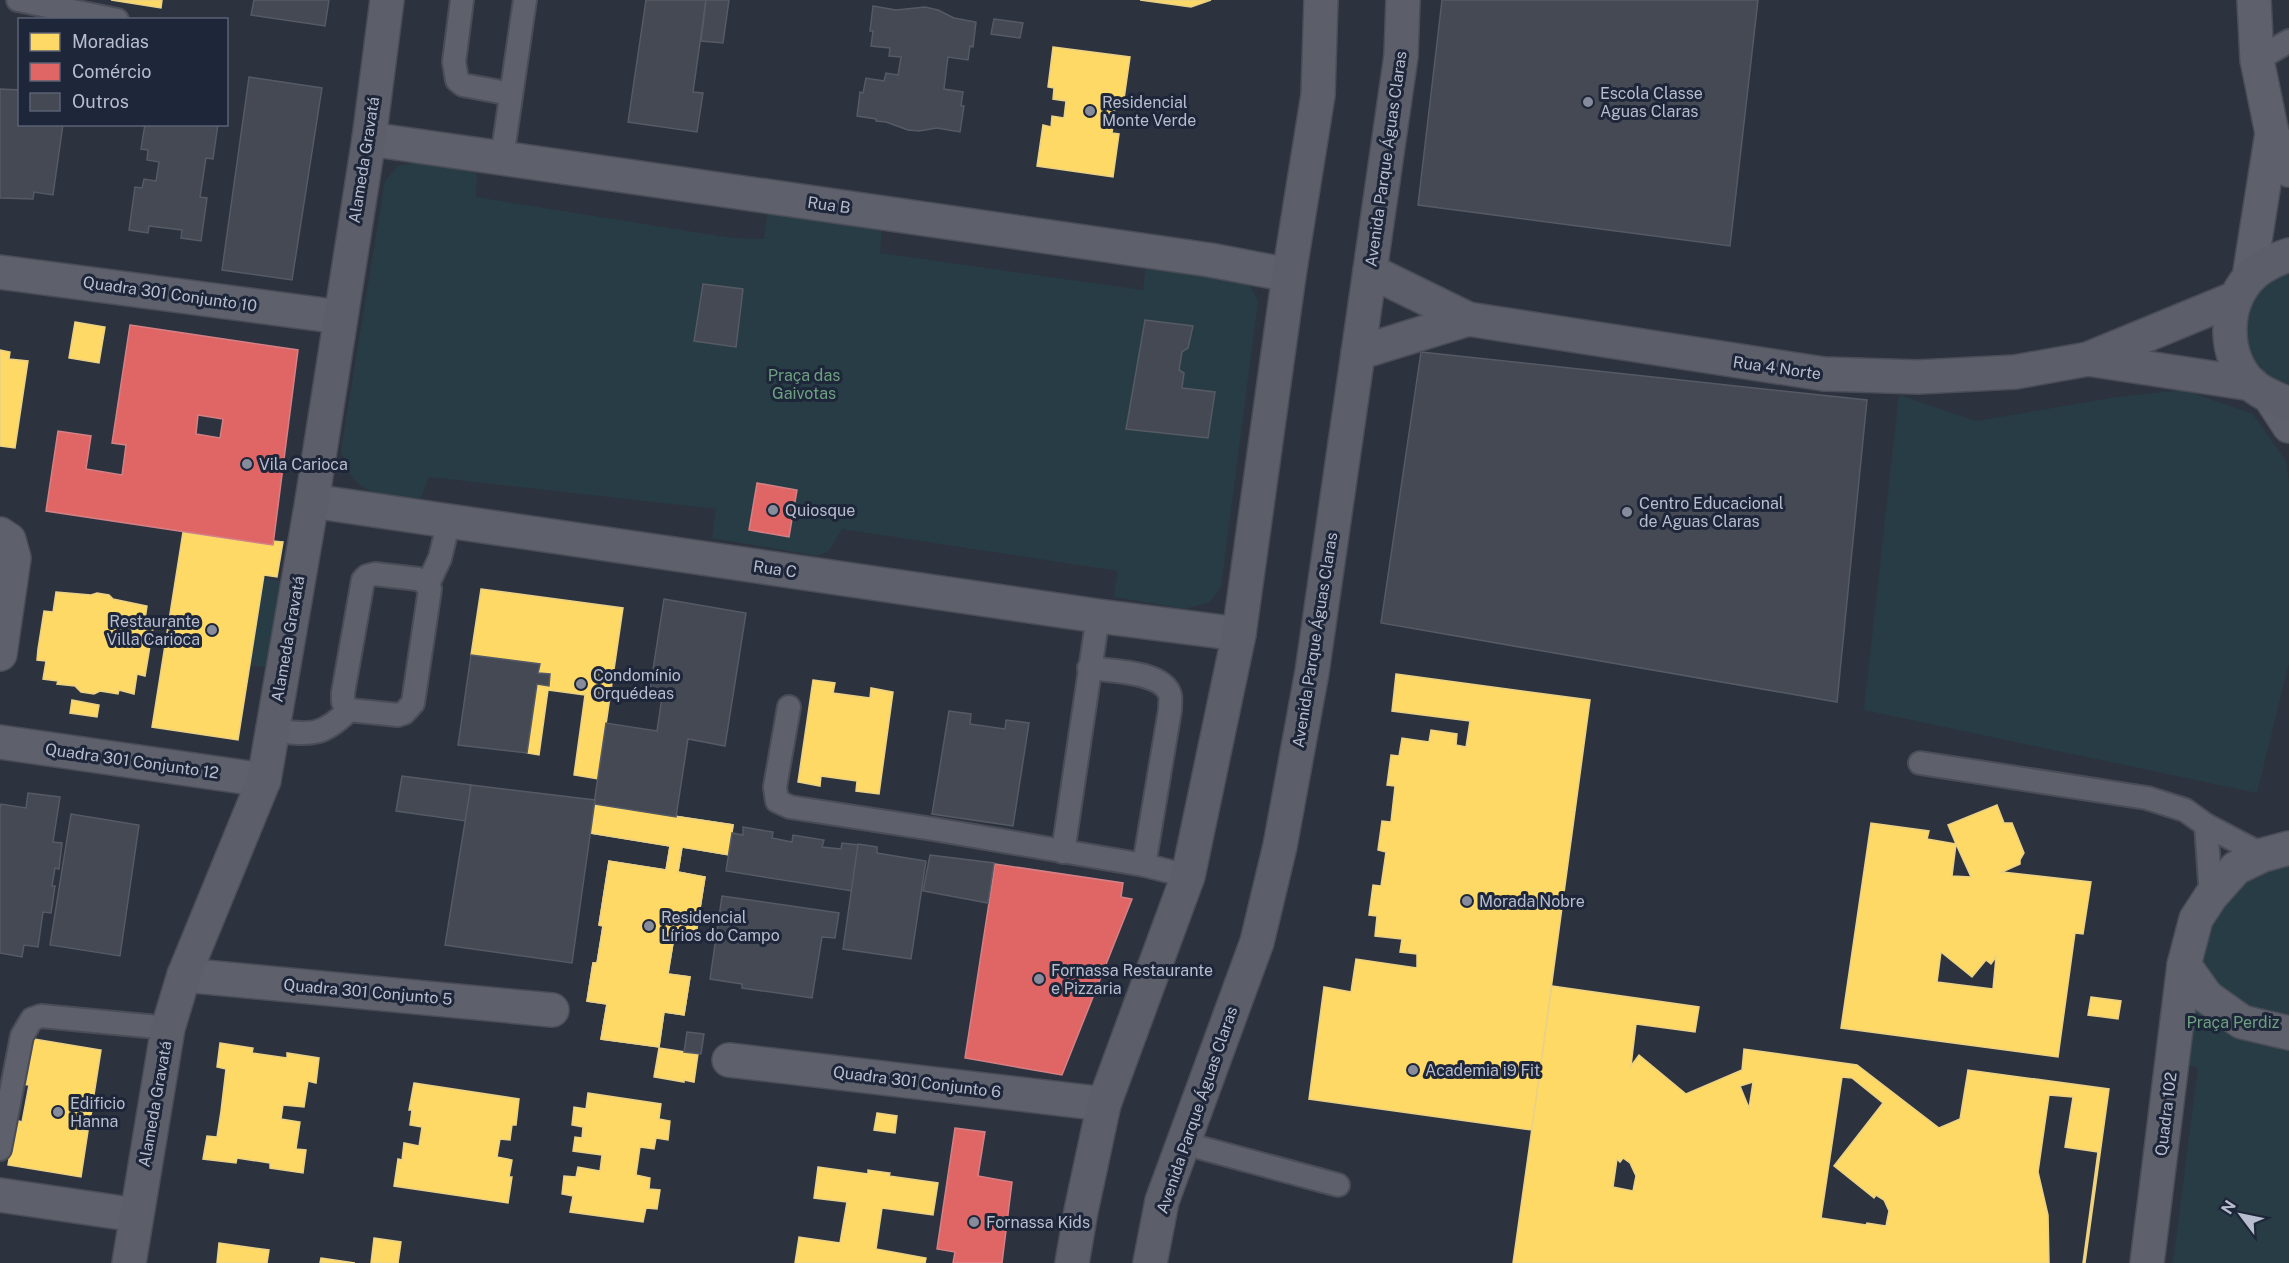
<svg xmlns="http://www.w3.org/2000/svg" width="2289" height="1263" viewBox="0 0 2289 1263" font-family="'Public Sans',sans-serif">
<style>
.green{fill:#283c45}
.homes{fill:#ffd966;stroke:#ead185;stroke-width:1.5;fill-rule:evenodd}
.shops{fill:#e06666;stroke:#d48085;stroke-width:1.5;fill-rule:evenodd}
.building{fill:#454953;stroke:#555a65;stroke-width:1.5}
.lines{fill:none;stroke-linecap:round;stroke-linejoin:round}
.lane-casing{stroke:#4a4d57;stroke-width:26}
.street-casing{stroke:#4a4d57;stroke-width:36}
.secondary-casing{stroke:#4a4d57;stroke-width:36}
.lane{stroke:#5e616b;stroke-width:22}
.street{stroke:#5e616b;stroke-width:33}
.secondary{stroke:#5c5f6a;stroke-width:33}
.poi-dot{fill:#878c9c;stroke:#1e263a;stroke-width:2}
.labels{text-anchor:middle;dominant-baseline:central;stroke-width:6;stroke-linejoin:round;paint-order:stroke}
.poi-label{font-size:16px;fill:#b8bdce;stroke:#1e263a;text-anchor:start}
.street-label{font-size:16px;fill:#b8bdce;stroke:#1e263a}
.park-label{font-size:16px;fill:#6da180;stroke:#1e263a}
</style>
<rect width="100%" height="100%" fill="#2c323e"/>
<g class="green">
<path d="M420 161 477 169 476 197 732 238 764 239 768 210 882 226 880 253 1143 290 1146 262 1249 284 1258 301 1221 587 1210 602 1185 609 1114 597 1118 571 842 529 829 551 817 556 712 538 716 509 429 477 421 498C380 494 352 498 341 450L385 181 398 166Z"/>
<polygon points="2289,255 2289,404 2252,384 2236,298"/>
<polygon points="2184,390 2253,414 2286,461 2289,483 2289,663 2257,793 1864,710 1899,395 1976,421 2117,397"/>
<polygon points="243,575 286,582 270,668 229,663"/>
<polygon points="2289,848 2289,1263 2173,1263 2198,1067 2172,1063 2196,919"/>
</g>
<g class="homes">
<polygon points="111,0 162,0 161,8"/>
<polygon points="1140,0 1211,0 1191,7"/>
<polygon points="1053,47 1130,57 1124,99 1117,98 1112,133 1119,134 1113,177 1037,166 1043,125 1051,127 1052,116 1064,118 1066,101 1053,99 1054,88 1048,87"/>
<polygon points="75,322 105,327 99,363 69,358"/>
<polygon points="0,350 10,352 9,359 28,361 15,448 0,446"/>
<polygon points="183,532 273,545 273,541 283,542 277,577 264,575 238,740 152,727"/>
<polygon points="481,589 623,608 598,779 574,775 585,695 548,690 539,755 527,753 537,684 549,686 550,674 538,673 540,664 471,655"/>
<polygon points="56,592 91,595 97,593 109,595 113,599 147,606 144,626 153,628 145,676 137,674 134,694 119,690 118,694 100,691 94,694 81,692 75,686 57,684 58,681 43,679 46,661 37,660 38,649 44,611 53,612"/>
<polygon points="1396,674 1590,700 1532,1130 1309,1099 1324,987 1351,992 1356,959 1417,968 1417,954 1400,952 1402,939 1375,936 1377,916 1369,915 1373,885 1381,886 1386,852 1378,850 1382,821 1391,822 1395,786 1387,785 1391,755 1399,756 1402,738 1429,742 1431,730 1457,734 1456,745 1466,747 1470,721 1392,711"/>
<polygon points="813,680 835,683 833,693 870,698 871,688 893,692 879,794 856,791 857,781 821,776 820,786 798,782"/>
<polygon points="72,700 99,705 97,717 70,713"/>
<path d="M594 804 733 825 729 855 682 847 678 872 705 877 695 940 674 937 668 974 690 977 684 1015 664 1012 659 1047 601 1039 607 1004 587 1001 593 963H597L603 926 599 925 609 861 666 870 670 846 591 833ZM631 977 639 978 638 985 647 986 643 1009 627 1007Z"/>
<polygon points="594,804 733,825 729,855 682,847 678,872 705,877 695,940 674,937 668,974 690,977 684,1015 664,1012 659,1047 601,1039 607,1004 587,1001 593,963 597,963 603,926 599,925 609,861 666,870 670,846 591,833"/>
<path d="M1997 805 2004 823H2012L2024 853 2020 860V864L2002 872 2091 882 2083 934 2075 933 2058 1057 1841 1028 1871 823 1929 831 1927 839 1956 844 1948 825ZM1956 844 1971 877 1952 876ZM1941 952 1972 977 1986 960 1991 964 1996 957 1993 989 1937 982Z"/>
<path d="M1552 986 1699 1007 1695 1032 1636 1024 1631 1066 1639 1055 1686 1094 1742 1070 1744 1049 1857 1065 1939 1128 1960 1119 1968 1070 2109 1089 2085 1263H2083L2098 1152 2065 1147 2073 1097 2049 1095 2038 1172 2048 1215 2049 1263H1513ZM1842 1077 1852 1078 1883 1103 1834 1166 1874 1198 1876 1195 1884 1200 1889 1211 1886 1226 1867 1223 1866 1225 1821 1218ZM1753 1082 1749 1108 1740 1086ZM1623 1158 1630 1163 1636 1176 1633 1191 1613 1187 1617 1159 1620 1162Z"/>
<polygon points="2091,997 2121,1001 2118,1019 2088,1015"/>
<polygon points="28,1038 101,1050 94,1095 86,1094 85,1104 93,1105 90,1120 81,1119 80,1130 88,1131 81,1177 8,1165 16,1120 22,1122 29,1085 20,1084"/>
<polygon points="220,1043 253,1048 252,1053 287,1058 287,1053 319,1058 316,1083 308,1081 304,1107 283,1105 281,1119 300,1122 296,1149 306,1150 303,1173 270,1168 270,1163 237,1158 236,1163 203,1159 207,1136 217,1137 221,1111 226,1069 217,1067"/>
<polygon points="659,1048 698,1054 694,1082 684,1080 684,1082 654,1077"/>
<polygon points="414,1083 519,1099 516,1125 512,1125 510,1140 500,1139 497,1157 512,1160 509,1177 512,1177 508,1203 394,1186 398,1159 402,1160 404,1143 419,1146 422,1127 410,1125 412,1110 409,1110"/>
<polygon points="588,1093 661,1104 659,1119 670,1121 668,1140 656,1138 654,1149 640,1147 636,1175 650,1178 649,1189 660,1190 657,1209 646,1208 643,1222 570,1212 573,1196 562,1194 564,1176 576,1177 578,1167 600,1171 602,1155 573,1151 575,1137 582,1138 583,1127 572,1125 574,1107 586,1109"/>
<polygon points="877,1113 897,1116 895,1133 874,1130"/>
<polygon points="818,1167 868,1174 868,1170 890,1173 889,1176 938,1183 933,1215 882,1208 876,1249 926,1258 925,1263 795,1263 799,1237 840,1243 847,1202 814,1198"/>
<polygon points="374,1238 401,1242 398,1263 371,1263"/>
<polygon points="219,1243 269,1250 267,1263 217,1263"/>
<polygon points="321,1258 355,1263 320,1263"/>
</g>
<g class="shops">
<path d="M130 325 298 350 273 545 46 511 58 431 91 436 86 469 122 475 126 445 112 443ZM198 415 223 419 220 438 196 434Z"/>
<polygon points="757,483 797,490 789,537 749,530"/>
<polygon points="995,864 1123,883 1121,897 1132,899 1062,1075 965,1058"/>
<polygon points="955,1128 985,1132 978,1176 1012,1182 1002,1263 953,1263 955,1252 937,1249"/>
</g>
<g class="building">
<polygon points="254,0 329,0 325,26 251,15"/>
<polygon points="646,0 706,0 693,92 703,93 697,132 628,122"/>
<polygon points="706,0 729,0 723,43 701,41"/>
<polygon points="1442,0 1758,0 1730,246 1418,205"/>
<polygon points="873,6 896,10 925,7 938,10 954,18 976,22 973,47 970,46 968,60 948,57 947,64 944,89 963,92 961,106 964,106 960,132 937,128 919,131 908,130 886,122 876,121 876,119 857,116 860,92 863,93 866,78 884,81 886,73 898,75 901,57 889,56 890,48 871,46 873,31 870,31"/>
<polygon points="994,19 1023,23 1020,38 991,34"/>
<polygon points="249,77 322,88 292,280 222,270"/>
<polygon points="0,89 20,90 20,124 63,124 53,195 34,192 33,199 0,198"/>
<polygon points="145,124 218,124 213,159 206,158 200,197 207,198 201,241 181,238 182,230 149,226 148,233 129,230 135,187 142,188 144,179 156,181 159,162 147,160 148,150 141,149"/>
<polygon points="703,284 743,289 736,347 694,341"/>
<polygon points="1145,320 1193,326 1188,348 1182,352 1179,370 1184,373 1182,388 1215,392 1208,438 1126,429"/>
<polygon points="1421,352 1867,400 1837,702 1381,623"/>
<polygon points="664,599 746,613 725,746 688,739 676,817 594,804 606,723 657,731 662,697 649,695"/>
<polygon points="471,655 540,664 538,673 550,674 549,686 537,684 527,753 458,745"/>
<polygon points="949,711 971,714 970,724 1005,729 1006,720 1029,723 1013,826 932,814"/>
<polygon points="402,776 471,785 466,821 396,811"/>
<polygon points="471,785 595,800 572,963 445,945"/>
<polygon points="28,793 60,797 53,842 62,843 59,869 55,868 52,886 55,886 51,913 43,912 38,947 24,945 22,957 0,953 0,810 1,804 26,808"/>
<polygon points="71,814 139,825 120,956 50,945"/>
<polygon points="743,827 773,832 772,838 792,842 793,835 824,840 822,847 841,849 842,843 859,845 852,891 726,871 732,833 743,835"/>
<polygon points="858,844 877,847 877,853 926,861 911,959 843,949"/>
<polygon points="930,855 994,863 988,903 923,891"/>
<polygon points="722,896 839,913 835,938 822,937 812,998 742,988 742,984 710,979"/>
<polygon points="687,1032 704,1034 701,1054 684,1052"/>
</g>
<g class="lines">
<g class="lane-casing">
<g id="lane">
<polyline points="18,0 117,20"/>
<polyline points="462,0 454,62 457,80 463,85 511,94"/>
<polyline points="2257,60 2289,41"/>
<polyline points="502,158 525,0"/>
<polygon points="375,574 418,579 424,582 430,589 413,703 404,713 398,715 349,710 343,702 343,693 363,580 367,576"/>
<polyline points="427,586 440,558 449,521"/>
<path d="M1089 668C1110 671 1163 671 1170 695 1171 699 1170 705 1170 710L1144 865"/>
<polyline points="789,707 775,787 777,801 790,807 933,829 1144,865 1188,876"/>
<path d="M272 731C310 734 321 738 349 710"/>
<polyline points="1920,763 2147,798 2185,810 2206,825 2263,855"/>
<polyline points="2206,825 2211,896"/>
<polyline points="1063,852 1098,616"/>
<polyline points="1183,1143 1338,1185"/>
<polyline points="0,1149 22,1036 32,1019 41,1016 168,1028"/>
</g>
</g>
<g class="street-casing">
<g id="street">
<polyline points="2254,0 2257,60 2272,133 2289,170"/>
<polyline points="369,139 1210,260 1289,275"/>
<polyline points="0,272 340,317"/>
<polyline points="2249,278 2272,133"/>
<polyline points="2270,397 2289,426"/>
<polyline points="312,501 1098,616 1239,634"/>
<polyline points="0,534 9,540 14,558 0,654"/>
<polyline points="0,742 264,780"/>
<polyline points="2184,965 2207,997 2242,1022 2289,1033"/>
<polyline points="184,975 552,1010"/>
<polyline points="729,1060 1104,1104"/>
<polyline points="0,1195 136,1215"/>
<polyline points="2147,1263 2184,965 2196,919 2211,896 2236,868 2263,855 2289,848"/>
</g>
</g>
<g class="secondary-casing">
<g id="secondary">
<path d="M2289 255C2274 260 2260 266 2249 278 2223 307 2223 357 2252 385 2263 394 2276 399 2289 404"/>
<polyline points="1370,271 1468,319 1824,374 1918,377 2015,372 2088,359 2236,298"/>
<polyline points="1358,353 1468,319"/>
<polyline points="2088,359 2252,384"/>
<polyline points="129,1263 168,1028 184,975 264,780 312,501 369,139 387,0"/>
<polyline points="1072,1263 1081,1211 1104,1104 1188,876 1239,634 1289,275 1318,95 1321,0"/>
<polyline points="1150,1263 1162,1201 1257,942 1280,846 1312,672 1401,56 1403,0"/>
</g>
</g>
<use href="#lane" class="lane"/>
<use href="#street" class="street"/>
<use href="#secondary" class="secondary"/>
</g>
<g class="poi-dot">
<circle cx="1588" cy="102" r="6"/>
<circle cx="1090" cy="111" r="6"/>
<circle cx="247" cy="464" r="6"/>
<circle cx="773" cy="510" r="6"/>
<circle cx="1627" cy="512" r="6"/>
<circle cx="212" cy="630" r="6"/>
<circle cx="581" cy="684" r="6"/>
<circle cx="1467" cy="901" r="6"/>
<circle cx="649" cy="926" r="6"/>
<circle cx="1039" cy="979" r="6"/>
<circle cx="1413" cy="1070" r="6"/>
<circle cx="58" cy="1112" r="6"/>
<circle cx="974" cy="1222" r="6"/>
</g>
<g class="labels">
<g class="poi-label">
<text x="1600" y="93">Escola Classe<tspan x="1600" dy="18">Aguas Claras</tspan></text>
<text x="1102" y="102">Residencial<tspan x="1102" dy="18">Monte Verde</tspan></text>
<text x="259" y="464">Vila Carioca</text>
<text x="1639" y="503">Centro Educacional<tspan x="1639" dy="18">de Aguas Claras</tspan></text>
<text x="785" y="510">Quiosque</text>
<text x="200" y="621" text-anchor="end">Restaurante<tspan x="200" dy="18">Villa Carioca</tspan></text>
<text x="593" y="675">Condomínio<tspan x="593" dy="18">Orquédeas</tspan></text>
<text x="1479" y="901">Morada Nobre</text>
<text x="661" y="917">Residencial<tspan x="661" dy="18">Lírios do Campo</tspan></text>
<text x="1051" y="970">Fornassa Restaurante<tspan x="1051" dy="18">e Pizzaria</tspan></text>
<text x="1425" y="1070">Academia i9 Fit</text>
<text x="70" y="1103">Edificio<tspan x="70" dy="18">Hanna</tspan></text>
<text x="986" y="1222">Fornassa Kids</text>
</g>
<g class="street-label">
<text transform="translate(1386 159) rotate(-82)">Avenida Parque Águas Claras</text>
<text transform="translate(364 160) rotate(-81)">Alameda Gravatá</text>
<text transform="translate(829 205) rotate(8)">Rua B</text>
<text transform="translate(170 294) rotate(8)">Quadra 301 Conjunto 10</text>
<text transform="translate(1777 368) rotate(8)">Rua 4 Norte</text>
<text transform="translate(775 569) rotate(8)">Rua C</text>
<text transform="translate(288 639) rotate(-80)">Alameda Gravatá</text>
<text transform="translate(1315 640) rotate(-81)">Avenida Parque Águas Claras</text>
<text transform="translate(132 761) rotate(8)">Quadra 301 Conjunto 12</text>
<text transform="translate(368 992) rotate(5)">Quadra 301 Conjunto 5</text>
<text transform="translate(917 1082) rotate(7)">Quadra 301 Conjunto 6</text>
<text transform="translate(155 1104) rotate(-80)">Alameda Gravatá</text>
<text transform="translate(1197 1110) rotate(-71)">Avenida Parque Águas Claras</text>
<text transform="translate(2166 1114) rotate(-83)">Quadra 102</text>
</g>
<g class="park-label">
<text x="804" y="375">Praça das<tspan x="804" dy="18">Gaivotas</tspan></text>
<text x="2233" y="1022">Praça Perdiz</text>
</g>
</g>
<rect x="18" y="18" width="210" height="108" fill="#1e263a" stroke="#5c6275" stroke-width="1.5"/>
<rect x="30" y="33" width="30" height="18" fill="#ffd966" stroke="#5c6275" stroke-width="1.5"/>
<text x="72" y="48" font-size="18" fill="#b8bdce">Moradias</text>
<rect x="30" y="63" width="30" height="18" fill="#e06666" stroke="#5c6275" stroke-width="1.5"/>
<text x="72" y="78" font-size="18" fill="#b8bdce">Comércio</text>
<rect x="30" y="93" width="30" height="18" fill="#454953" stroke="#5c6275" stroke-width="1.5"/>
<text x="72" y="108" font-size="18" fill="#b8bdce">Outros</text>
<g transform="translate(2241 1215) rotate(302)" stroke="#1e263a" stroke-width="4.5" paint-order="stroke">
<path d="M0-4.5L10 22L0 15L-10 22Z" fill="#b8bdce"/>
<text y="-9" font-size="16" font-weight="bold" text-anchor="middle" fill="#b8bdce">N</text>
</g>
</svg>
